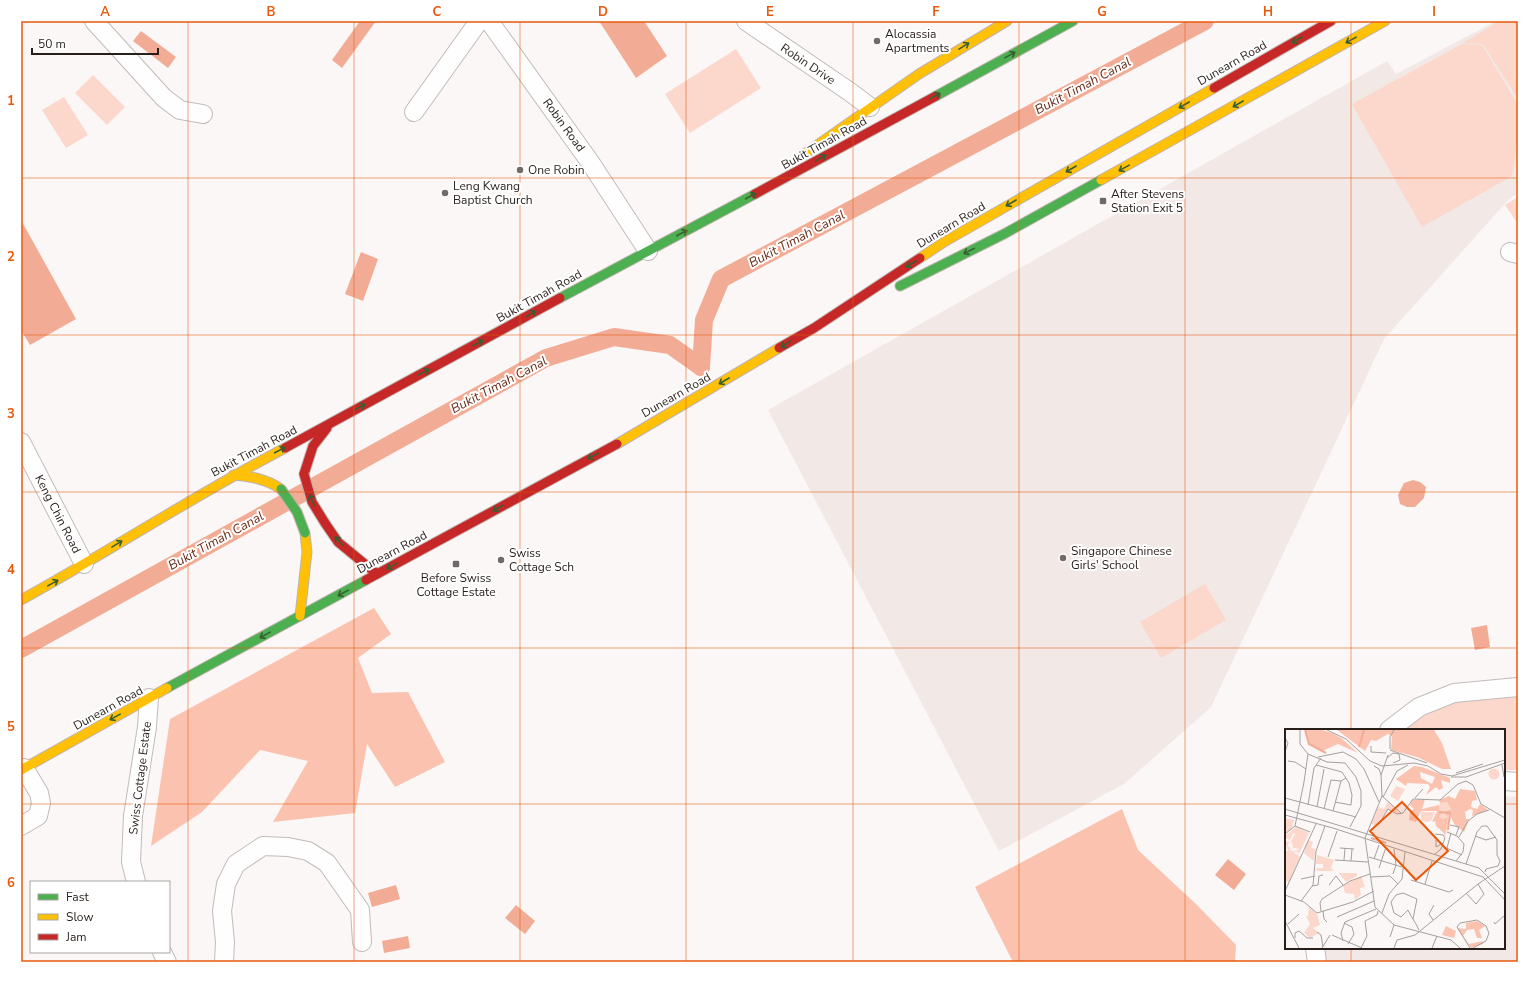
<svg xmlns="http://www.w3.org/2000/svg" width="1539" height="983" viewBox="0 0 1539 983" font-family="'Nunito Sans',sans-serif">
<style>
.built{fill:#f2e8e5}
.green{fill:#fcd7cb}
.forest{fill:#fbc2b0}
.water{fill:#f2ac95}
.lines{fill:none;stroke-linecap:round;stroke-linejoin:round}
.canal{stroke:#f2ac95;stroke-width:18}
.street-casing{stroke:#c2bbb9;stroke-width:20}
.fast-casing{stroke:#bfb3ae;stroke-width:11}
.slow-casing{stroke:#bfb3ae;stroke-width:11}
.jam-casing{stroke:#bfb3ae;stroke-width:11}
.street{stroke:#fefefe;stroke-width:18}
.fast{stroke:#4caf50;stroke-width:9}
.slow{stroke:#ffc107;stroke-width:9}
.jam{stroke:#c62828;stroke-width:9}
.fast-bridge-casing{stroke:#bfb3ae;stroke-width:11;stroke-linecap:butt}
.jam-bridge-casing{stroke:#bfb3ae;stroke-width:11;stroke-linecap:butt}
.fast-bridge{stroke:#4caf50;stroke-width:9}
.jam-bridge{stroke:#c62828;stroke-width:9}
.oneway{stroke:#385f32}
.grid{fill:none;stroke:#e8590c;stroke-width:1;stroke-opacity:0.55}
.poi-dot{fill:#726a67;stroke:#fff;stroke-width:1.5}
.labels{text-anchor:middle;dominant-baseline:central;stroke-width:4;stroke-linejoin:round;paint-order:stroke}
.poi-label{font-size:12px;fill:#281e1a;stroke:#fff;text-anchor:start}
.street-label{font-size:12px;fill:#281e1a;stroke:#fff}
.water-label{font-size:13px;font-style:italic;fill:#6a2c17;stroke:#fff}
.inset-river{fill:none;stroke:#f2ac95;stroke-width:2}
.inset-road{fill:none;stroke:#a6a09e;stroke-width:1}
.view{fill:#e8590c;fill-opacity:0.15;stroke:#e8590c;stroke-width:2}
.inset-edge{fill:none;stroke:#281e1a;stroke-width:2}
.neatline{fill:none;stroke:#e8590c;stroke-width:1.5}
.grid-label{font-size:13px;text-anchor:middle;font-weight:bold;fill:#e8590c}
</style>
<rect width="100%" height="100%" fill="#faf7f6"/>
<g class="built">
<polygon points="1496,21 1518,21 1518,193 1509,199 1384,339 1211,707 1124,784 999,851 768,410 1387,61 1396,74"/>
<polygon points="1504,796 1518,797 1518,962 1317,962 1315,948 1504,948"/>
</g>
<g class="green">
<polygon points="1499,21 1518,21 1518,99 1483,44 1463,43"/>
<polygon points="1462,44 1482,45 1518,105 1518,137 1512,176 1422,227 1352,104"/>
<polygon points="736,49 761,88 690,133 665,94"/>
<polygon points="93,75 125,107 107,125 75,93"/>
<polygon points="64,97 88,135 66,148 42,110"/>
<polygon points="1518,197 1518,224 1505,205"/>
<polygon points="1205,584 1226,620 1161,658 1140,622"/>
<polygon points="1518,697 1518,770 1504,770 1504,730 1403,730 1425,715 1456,701"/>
</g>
<g class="forest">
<polygon points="374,608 391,634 358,658 372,693 408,692 445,762 395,787 367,744 355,813 273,822 308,761 260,750 202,812 151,846 170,719"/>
<polygon points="1122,809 1138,850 1197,905 1236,945 1235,962 1013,962 975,887"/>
</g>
<g class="water">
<polygon points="360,21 376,21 342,68 332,60"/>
<polygon points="599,21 644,21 667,56 636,78"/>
<polygon points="141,31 176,57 168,68 133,41"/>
<polygon points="21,220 76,319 30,345 21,330"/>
<polygon points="361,252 378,259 363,301 345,294"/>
<polygon points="1413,480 1420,482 1426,487 1424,498 1415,507 1407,507 1400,504 1398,495 1404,483"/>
<polygon points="1487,625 1490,647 1475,650 1471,628"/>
<polygon points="1228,859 1246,874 1234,890 1215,875"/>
<polygon points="396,885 400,899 372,907 368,893"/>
<polygon points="516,905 535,921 525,934 505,918"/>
<polygon points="408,936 410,948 384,953 382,941"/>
</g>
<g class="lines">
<g class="canal">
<polyline points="701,367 704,320 721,279 1205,21"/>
<polyline points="21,649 546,358 614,337 670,345 701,367"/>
</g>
<g class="street-casing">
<g id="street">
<polyline points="94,21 164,98 180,110 203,114"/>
<polyline points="489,21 590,162 648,251"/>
<polyline points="746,21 850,92 870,107"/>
<polyline points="414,112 479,21"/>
<polyline points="1510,252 1518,254"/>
<polyline points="21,442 84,564"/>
<polyline points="1389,730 1419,707 1454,693 1518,687"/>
<polyline points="1504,781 1518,782"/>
<polyline points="21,826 38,816 41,803 39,793 24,768"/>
<polyline points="136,882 131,862 133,816 147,727 149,698"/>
<polyline points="1315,948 1317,962"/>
<polyline points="162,952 167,962"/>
<polyline points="224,962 225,942 222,911 226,884 236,864 263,846 288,847 308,851 327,863 360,910 362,942"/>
</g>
</g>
<g class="fast-casing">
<g id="fast">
<polyline points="936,96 1073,21"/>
<polyline points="900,286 1004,234 1101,180"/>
<polyline points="560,298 755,194"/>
<polyline points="167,688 366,580"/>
</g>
</g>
<g class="slow-casing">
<g id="slow">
<polyline points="803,155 919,74 1007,21"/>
<polyline points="1101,180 1385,21"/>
<polyline points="920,258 944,242 1214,88"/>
<polyline points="617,444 779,348"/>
<path d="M233 475C251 476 266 479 281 489"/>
<path d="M21 600C110 551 195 495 285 448"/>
<polyline points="300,616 307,552 305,533"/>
<polyline points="21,770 167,688"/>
</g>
</g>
<g class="jam-casing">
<g id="jam">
<polyline points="1214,88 1331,21"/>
<polyline points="755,194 936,96"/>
<polyline points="779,348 814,328 920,258"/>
<polyline points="285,448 560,298"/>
<polyline points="304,474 313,446 327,428"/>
<polyline points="325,523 338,542 377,574"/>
<polyline points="366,580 617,444"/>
</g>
</g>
<use href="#street" class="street"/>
<use href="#fast" class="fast"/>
<use href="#slow" class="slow"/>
<use href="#jam" class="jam"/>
<g class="fast-bridge-casing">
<polyline id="fast-bridge" points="281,489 297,512 305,533"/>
</g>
<g class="jam-bridge-casing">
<polyline id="jam-bridge" points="304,474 312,502 325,523"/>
</g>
<use href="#fast-bridge" class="fast-bridge"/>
<use href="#jam-bridge" class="jam-bridge"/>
</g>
<defs><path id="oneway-shaft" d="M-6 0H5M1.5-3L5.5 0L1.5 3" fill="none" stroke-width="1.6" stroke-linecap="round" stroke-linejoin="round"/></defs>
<g class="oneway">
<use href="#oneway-shaft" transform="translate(1297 40) rotate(150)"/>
<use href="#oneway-shaft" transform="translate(1351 40) rotate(151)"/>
<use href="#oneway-shaft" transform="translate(964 46) rotate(-32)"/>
<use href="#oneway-shaft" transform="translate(1010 55) rotate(-29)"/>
<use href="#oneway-shaft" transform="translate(935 96) rotate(-29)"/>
<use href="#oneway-shaft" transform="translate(1238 104) rotate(150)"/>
<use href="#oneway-shaft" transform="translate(1184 105) rotate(150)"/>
<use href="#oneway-shaft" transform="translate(821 158) rotate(-29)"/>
<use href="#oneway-shaft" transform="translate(1124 168) rotate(151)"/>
<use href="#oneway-shaft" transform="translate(1071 169) rotate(150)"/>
<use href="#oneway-shaft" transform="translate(751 196) rotate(-28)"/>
<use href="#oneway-shaft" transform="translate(1011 203) rotate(150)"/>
<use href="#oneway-shaft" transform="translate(682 233) rotate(-28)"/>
<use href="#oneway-shaft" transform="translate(969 251) rotate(154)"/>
<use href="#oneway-shaft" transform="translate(911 264) rotate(147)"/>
<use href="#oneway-shaft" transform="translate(531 314) rotate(-29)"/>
<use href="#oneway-shaft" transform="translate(478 343) rotate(-29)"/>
<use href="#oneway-shaft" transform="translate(786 344) rotate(149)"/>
<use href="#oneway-shaft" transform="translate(424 372) rotate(-29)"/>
<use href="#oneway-shaft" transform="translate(724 381) rotate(150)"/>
<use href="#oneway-shaft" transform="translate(360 407) rotate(-29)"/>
<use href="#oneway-shaft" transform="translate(280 450) rotate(-28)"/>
<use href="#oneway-shaft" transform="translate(593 456) rotate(152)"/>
<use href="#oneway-shaft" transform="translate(312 500) rotate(-112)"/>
<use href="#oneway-shaft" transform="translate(498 508) rotate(152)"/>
<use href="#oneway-shaft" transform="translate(339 541) rotate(-132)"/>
<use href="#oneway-shaft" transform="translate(117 544) rotate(-31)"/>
<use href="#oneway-shaft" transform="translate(392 566) rotate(151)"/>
<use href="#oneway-shaft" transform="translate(53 583) rotate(-29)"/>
<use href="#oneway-shaft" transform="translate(343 593) rotate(151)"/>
<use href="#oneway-shaft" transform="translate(265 635) rotate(151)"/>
<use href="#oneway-shaft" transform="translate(115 717) rotate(151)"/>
</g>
<path class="grid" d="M188 21V962M354 21V962M520 21V962M686 21V962M853 21V962M1019 21V962M1185 21V962M1351 21V730M21 178H1518M21 335H1518M21 492H1518M21 648H1518M21 804H1286M1504 804H1518M1351 948V962"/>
<g class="poi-dot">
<circle cx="877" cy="41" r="4"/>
<circle cx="520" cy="170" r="4"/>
<circle cx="445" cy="193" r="4"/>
<rect x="1099" y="197" width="8" height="8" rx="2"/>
<circle cx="1063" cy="558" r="4"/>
<circle cx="501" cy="560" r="4"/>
<rect x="452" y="560" width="8" height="8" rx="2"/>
</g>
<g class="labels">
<g class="poi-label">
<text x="885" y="34">Alocassia<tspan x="885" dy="14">Apartments</tspan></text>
<text x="528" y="170">One Robin</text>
<text x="453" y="186">Leng Kwang<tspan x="453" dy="14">Baptist Church</tspan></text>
<text x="1111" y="194">After Stevens<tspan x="1111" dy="14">Station Exit 5</tspan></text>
<text x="1071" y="551">Singapore Chinese<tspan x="1071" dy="14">Girls' School</tspan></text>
<text x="509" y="553">Swiss<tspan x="509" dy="14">Cottage Sch</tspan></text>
<text x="456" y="578" text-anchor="middle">Before Swiss<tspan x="456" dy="14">Cottage Estate</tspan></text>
</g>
<g class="street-label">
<text transform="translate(1232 63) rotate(-30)">Dunearn Road</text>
<text transform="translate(808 64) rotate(34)">Robin Drive</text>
<text transform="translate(564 125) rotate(54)">Robin Road</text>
<text transform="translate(824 143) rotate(-29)">Bukit Timah Road</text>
<text transform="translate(951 225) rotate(-31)">Dunearn Road</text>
<text transform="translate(539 296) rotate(-29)">Bukit Timah Road</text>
<text transform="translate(676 395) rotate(-30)">Dunearn Road</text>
<text transform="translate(254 451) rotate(-28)">Bukit Timah Road</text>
<text transform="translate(58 514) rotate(63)">Keng Chin Road</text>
<text transform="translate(392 552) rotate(-28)">Dunearn Road</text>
<text transform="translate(108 708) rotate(-29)">Dunearn Road</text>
<text transform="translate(140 778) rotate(-83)">Swiss Cottage Estate</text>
</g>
<g class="water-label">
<text transform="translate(1083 86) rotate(-28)">Bukit Timah Canal</text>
<text transform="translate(797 239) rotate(-28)">Bukit Timah Canal</text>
<text transform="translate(499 385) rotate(-28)">Bukit Timah Canal</text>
<text transform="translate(216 541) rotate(-29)">Bukit Timah Canal</text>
</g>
</g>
<g transform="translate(1285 729)">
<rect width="220" height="220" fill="#faf7f6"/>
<path d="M203.5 45a5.5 5.5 0 1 1 11 0a5.5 5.5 0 1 1-11 0ZM111 57 120 60 113 72 105 67ZM103 72 115 85 103 80 93 97 86 95 93 78 99 80ZM162 73 166 80 158 83H164L166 89 160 108 158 103 165 88 164 84H159L163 88 157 90 154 88 153 80 155 74ZM136 83H150L146 92 141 93 136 91ZM0 89 9 91 7 100 0 105ZM11 98 24 104 14 125 11 122 9 124 15 127 4 153 0 151V122H3L0 113 4 112 3 117 6 119 4 122 8 120 6 123 15 120 8 119 7 113 4 116 10 105 8 104 5 111 1 109 0 112V107ZM23 111 28 113 26 119 30 120 29 132 19 124ZM32 126 49 131 46 139 49 142H31L32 139H38V135H31ZM54 144H72V147L61 153ZM76 147 80 158 75 159 76 166 70 171 69 165 60 164 58 156ZM24 178 32 185 35 196 28 199 34 204 25 209 19 204 25 195 21 187H23Z" fill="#fcd7cb"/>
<path d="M20 1H37L47 4 56 9 73 24 53 15 37 22 24 15ZM52 1H149L157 14 166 40H157L132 28 106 21 107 7 103 5 91 12 86 11 80 22ZM129 37 137 38 165 49V54L156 51 158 59 154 61 151 58 141 66 145 58 143 55 122 54 121 57 111 50ZM135 43 150 48 147 55 136 49ZM175 60 190 62 192 71 187 72 186 78 192 80 195 75 203 81 187 87 188 81 185 80 180 83 181 90H184L179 103 169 95 164 83H158L166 80 162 73 155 74 154 71 164 67 170 70ZM140 70 137 80 154 76V81L157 84 154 88 157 90 163 88 159 84H164L160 105 151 97 150 92 147 93 152 82H136L131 93 124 91 125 83 129 80 125 76 127 71ZM192 192 200 197 194 201 197 209H192L189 200 182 201 178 207 184 215 198 212V215L186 219 172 199 181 200V194ZM161 197 171 202 169 209 157 206Z" fill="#fbc2b0" fill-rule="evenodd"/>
<path class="inset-river" d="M20 1 24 15 41 24M74 18 79 1M154 83 165 84 163 101M86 109 101 114"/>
<path class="inset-road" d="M42 1 61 10 85 32 97 37 129 34 143 37 156 45 167 47 220 31M0 9 3 14 0 23M86 17V23L101 24M105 20V8L109 1M105 21 142 34M23 25 42 33 60 34 71 48 76 62V77L65 98M103 26 96 46 97 67 80 109 90 178 109 196 166 211 175 219M33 28 58 23 71 30 79 40 94 73M102 29 108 24 114 25 115 31 108 34M3 32 10 33 21 40M31 36 57 43 64 54 67 66 66 76 50 73M217 36 219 48M89 37 94 40 96 46M171 44 198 35M166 48H181L220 34M97 67 116 84M98 68 112 42 123 36M0 69 71 88M130 69 138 60M23 76 29 39 36 29M32 78 39 40M0 80 194 139 220 165M39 80 46 51 56 52M48 82 56 52 61 49M0 86 48 99 198 148 220 171M94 95 103 80 112 85 118 84 128 70 155 71 173 55 181 52 188 56 196 75 220 89M165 96 174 98 171 106M10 97 25 103M162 103 172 107 179 115 178 123 171 132M0 105 10 97 19 53 23 25 15 15V1M190 107 201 111 211 108M174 108 183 92 192 85 204 81M151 111V118L158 114M157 117 177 126M55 119 69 120M162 119 166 104M150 125 156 120 160 109 158 106 150 105M43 128 52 102M84 128 117 138M89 130 94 116M50 131 83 133M59 131 60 119M66 132 67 120M181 135 192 103 197 97H202L212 111V126L215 132 213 137 201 140 200 143M94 139 101 118M108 145 111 136 109 120M86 148 105 147 113 155M16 150 30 147M126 151 164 163 168 161M140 155 147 132M44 156 51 147 58 156M27 157 33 156 34 147 38 146M0 162 31 95M181 164 191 175 199 165 193 155M0 166 19 173 32 184 68 173 89 162M16 172 28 156 31 122 40 97M36 182 35 174 37 170 65 152 85 145M38 182 39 190 42 193M97 184 104 165 117 150 120 123M52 188 89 172M128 190 132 170 118 164 111 166 106 173 109 184 116 188 123 181 126 187 128 190 129 192 131 195 134 201M148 191 144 185 149 176M0 192 14 219M209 193 210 195 220 186M59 194 67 198 69 205 63 215M3 195 14 185M32 203 36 206 38 218M47 206 77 219M105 208 109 196M10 209V204L14 202 22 209H28M58 212 56 204 60 193 91 180M37 219 45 206M76 219 82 207 80 192 92 186 93 182M109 219 112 211 130 206 193 155 220 137M147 219 152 207M185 219 172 198 175 194 192 191 201 197 204 204 201 212 188 219"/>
<path class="view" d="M117 73 163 122 131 151 85 102Z"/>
<rect width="220" height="220" class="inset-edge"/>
</g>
<rect width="1539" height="983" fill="none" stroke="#ffffff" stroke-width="44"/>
<rect x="30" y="881" width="140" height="72" fill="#ffffff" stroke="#a9a5a3"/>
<rect x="38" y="894" width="20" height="6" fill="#4caf50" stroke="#a9a5a3"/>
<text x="66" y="901" font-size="12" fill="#281e1a">Fast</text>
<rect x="38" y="914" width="20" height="6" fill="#ffc107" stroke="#a9a5a3"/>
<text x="66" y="921" font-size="12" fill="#281e1a">Slow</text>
<rect x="38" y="934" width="20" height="6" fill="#c62828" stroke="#a9a5a3"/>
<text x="66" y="941" font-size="12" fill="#281e1a">Jam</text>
<path d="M32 48v6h126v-6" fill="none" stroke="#281e1a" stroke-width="2"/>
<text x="38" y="48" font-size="12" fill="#281e1a" stroke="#ffffff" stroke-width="3" paint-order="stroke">50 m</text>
<rect x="22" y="22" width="1495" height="939" class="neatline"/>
<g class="grid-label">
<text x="105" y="16">A</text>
<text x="271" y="16">B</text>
<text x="437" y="16">C</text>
<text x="603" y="16">D</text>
<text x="770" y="16">E</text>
<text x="936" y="16">F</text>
<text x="1102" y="16">G</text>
<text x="1268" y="16">H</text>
<text x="1434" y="16">I</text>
<text x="11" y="105">1</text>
<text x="11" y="261">2</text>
<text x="11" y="418">3</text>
<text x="11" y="574">4</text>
<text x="11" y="731">5</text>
<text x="11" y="887">6</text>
</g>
</svg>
